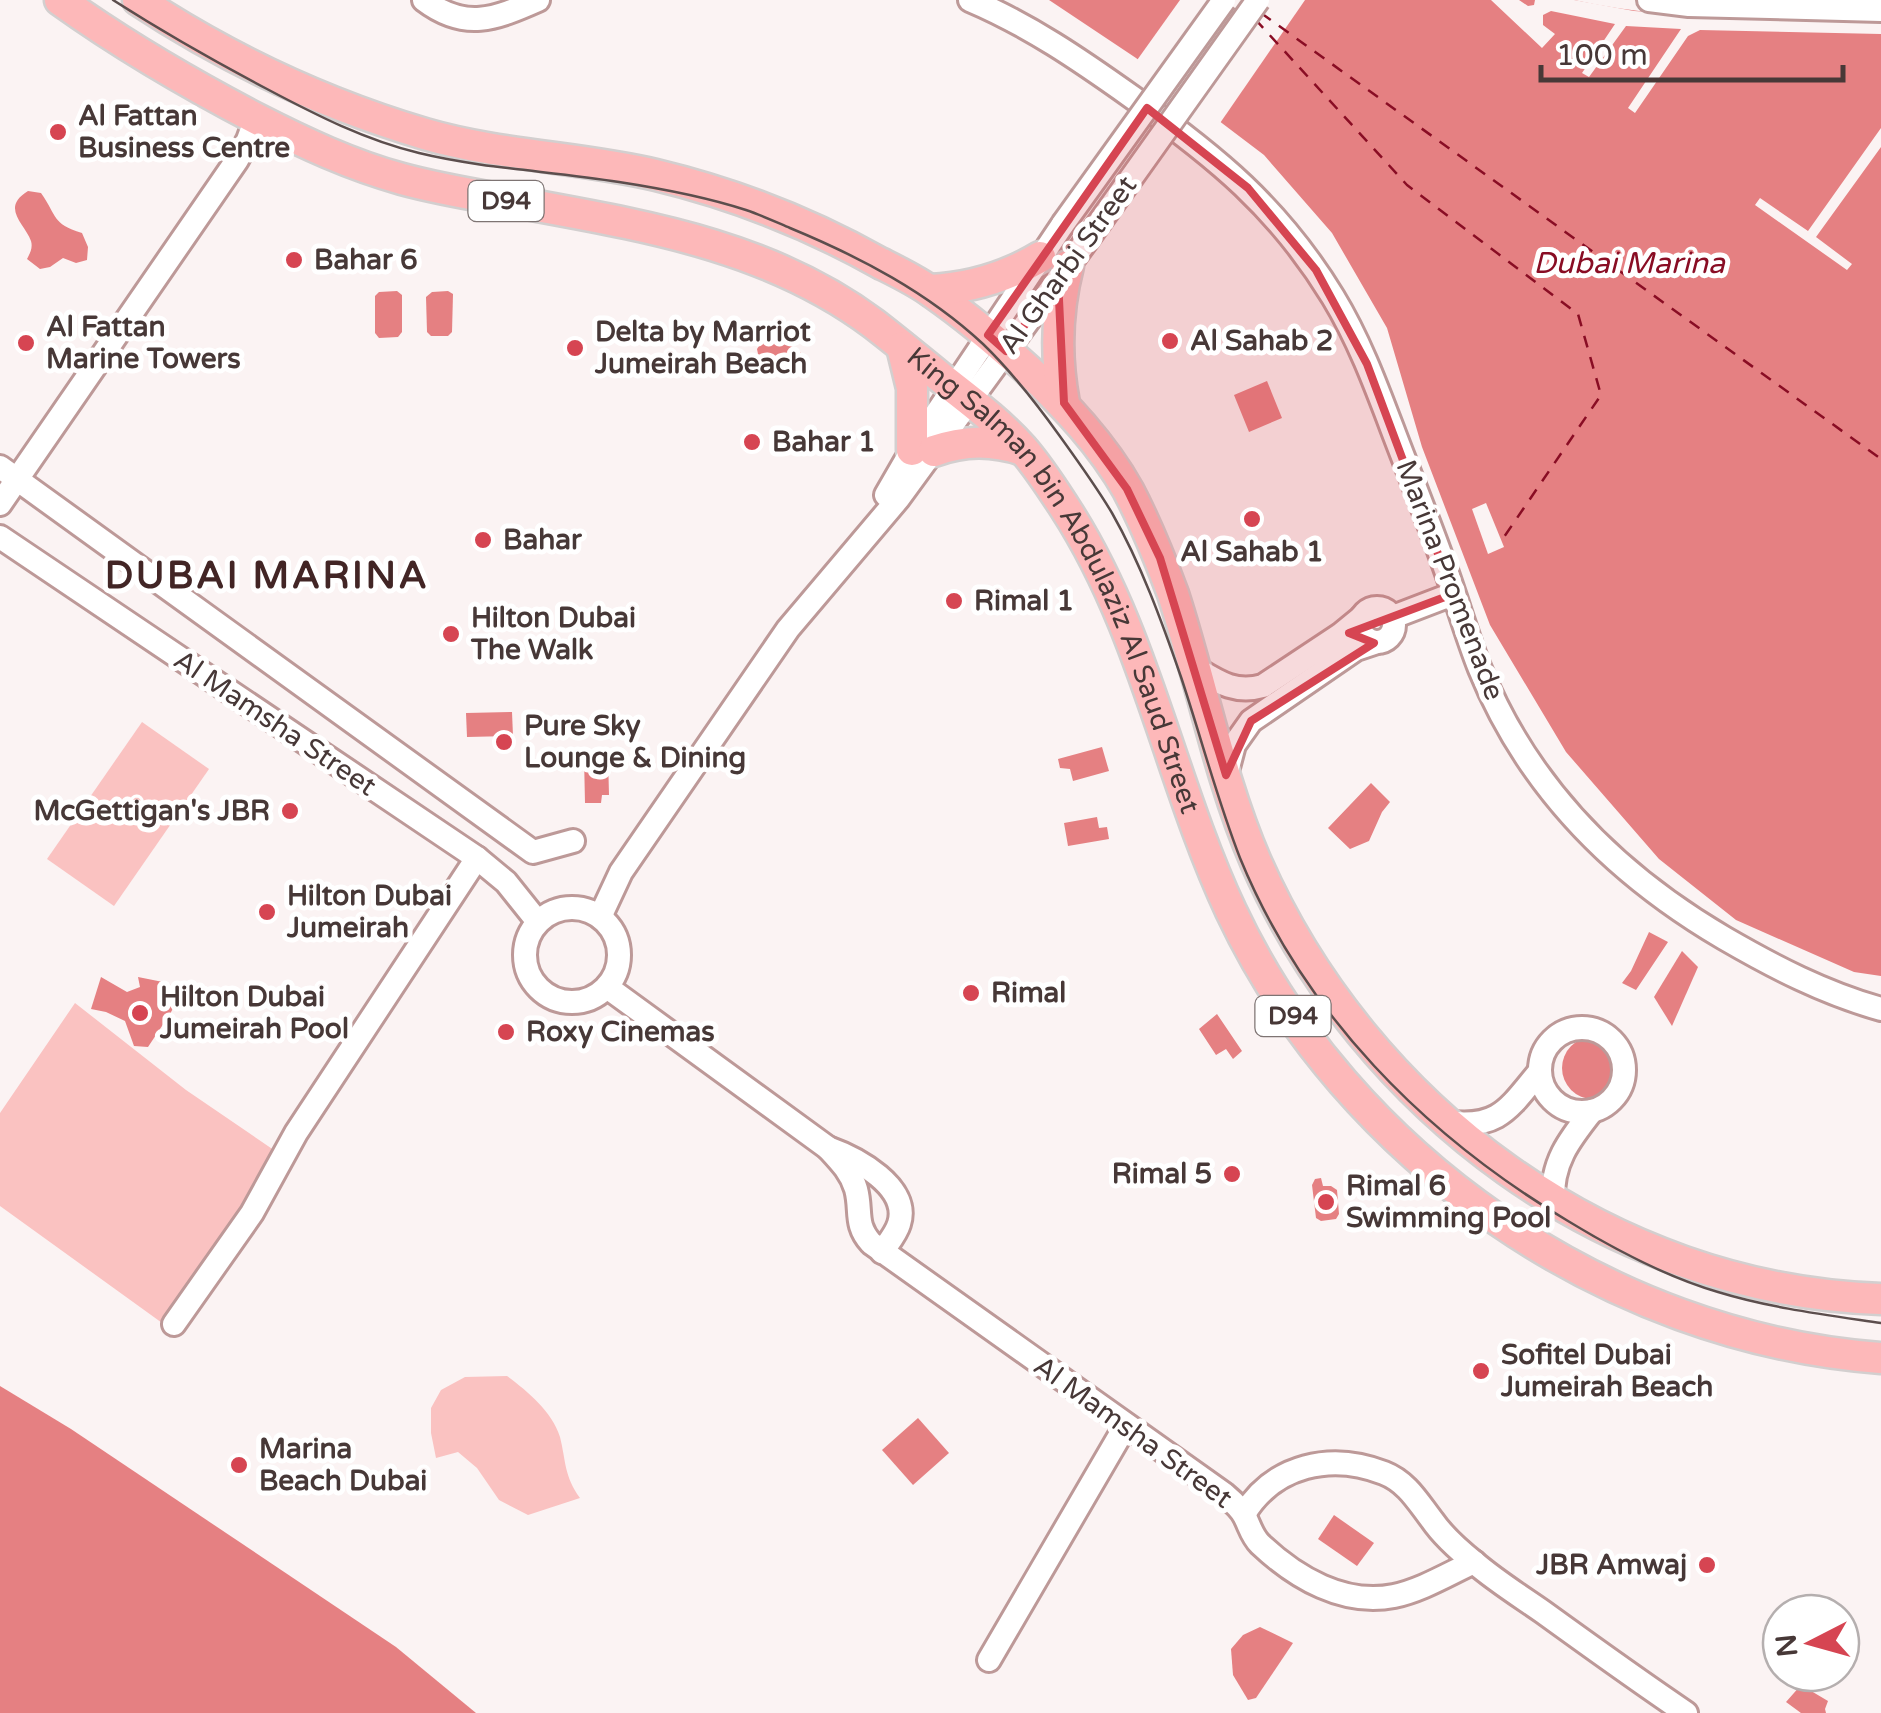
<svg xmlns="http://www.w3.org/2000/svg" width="1881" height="1713" viewBox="0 0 1881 1713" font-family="'Varela Round',sans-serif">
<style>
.green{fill:#fac2c1}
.water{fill:#e58082}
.pier{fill:#fbf3f3}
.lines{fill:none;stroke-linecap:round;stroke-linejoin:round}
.ferry{stroke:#890d24;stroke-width:2.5;stroke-dasharray:12 10;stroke-linecap:butt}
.minor-casing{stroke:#bd9998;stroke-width:28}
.major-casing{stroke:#d3cfcf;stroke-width:35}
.minor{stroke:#fff;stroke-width:22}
.major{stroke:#fdb8b9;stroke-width:30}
.tram{stroke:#5c4e4d;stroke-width:2.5}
.minor-bridge-casing{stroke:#bd9998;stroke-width:28;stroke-linecap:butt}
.minor-bridge{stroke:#fff;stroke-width:22}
.marked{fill:#d64552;fill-opacity:0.2;stroke:#d64552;stroke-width:8;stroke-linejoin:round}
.poi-dot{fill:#d64552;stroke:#fff;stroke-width:4}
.labels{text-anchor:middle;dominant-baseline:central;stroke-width:10;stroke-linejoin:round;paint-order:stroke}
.shield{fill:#fff;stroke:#7e7473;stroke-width:2.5}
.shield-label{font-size:25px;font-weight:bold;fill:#473837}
.poi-label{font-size:28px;font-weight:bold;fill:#473837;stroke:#fff;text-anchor:start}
.street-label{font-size:28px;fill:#473837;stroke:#fff}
.water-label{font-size:30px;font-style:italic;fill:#890d24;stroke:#fff}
.district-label{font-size:38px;font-weight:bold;letter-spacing:2.5px;fill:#422525;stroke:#fff}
</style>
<rect width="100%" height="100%" fill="#fbf3f3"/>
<g class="green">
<polygon points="142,722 209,769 114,906 47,859"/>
<polygon points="75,1003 186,1090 287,1159 176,1333 0,1206 0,1113"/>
<path d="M507 1376C527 1391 552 1411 560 1437 566 1461 564 1476 580 1498L528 1515 499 1500 477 1468 458 1452 436 1458 431 1433V1408L441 1390 465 1377Z"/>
</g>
<g class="water">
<path d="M1049 0H1574C1674 23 1779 15 1881 15V976L1854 972 1736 920 1659 859 1566 752 1490 625 1422 447 1387 328 1332 233 1264 155 1136 58Z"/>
<path d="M28 191 41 193C58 217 51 223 82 233L88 247 87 260 76 263 63 258 50 267 40 269 27 259C30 253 33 248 31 241 25 224 0 208 28 191Z"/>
<polygon points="397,291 402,295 402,332 398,337 379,338 375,333 375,296 379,292"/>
<polygon points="448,291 453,294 452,332 448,336 431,336 427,332 426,297 432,292"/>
<polygon points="771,332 804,355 805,360 795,375 789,376 758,354 757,349 767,334"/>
<polygon points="1267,381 1282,418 1249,432 1234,395"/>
<polygon points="512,712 513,736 467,737 466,713"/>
<polygon points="1102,747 1109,771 1073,781 1070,769 1060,768 1058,759"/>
<polygon points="608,756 609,795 602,795 601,803 585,803 584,757"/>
<polygon points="1371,783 1390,802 1382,812 1369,841 1350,849 1328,828"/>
<polygon points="1097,817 1099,828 1107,827 1109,839 1068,846 1064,823"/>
<polygon points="1649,932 1668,942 1636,990 1622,983 1631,971"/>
<polygon points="1682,951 1698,967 1672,1026 1654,997"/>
<polygon points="101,977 127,992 140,987 138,977 168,983 181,993 170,1014 148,1047 134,1046 125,1021 106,1012 91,1009"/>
<polygon points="1217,1014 1242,1051 1233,1059 1226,1049 1216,1055 1199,1029"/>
<circle cx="1593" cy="1068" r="31"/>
<polygon points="1321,1178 1323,1186 1331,1186 1337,1190 1339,1214 1336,1219 1321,1221 1316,1218 1312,1185 1315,1179"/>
<polygon points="0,1386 71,1429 396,1647 476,1713 0,1713"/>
<polygon points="918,1418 949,1453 913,1485 882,1450"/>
<polygon points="1334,1515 1374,1543 1357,1566 1318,1539"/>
<polygon points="1260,1627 1293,1643 1256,1698 1248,1700 1233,1675 1231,1649 1243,1635"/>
<polygon points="1801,1685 1828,1701 1825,1709 1826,1713 1801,1713 1786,1702"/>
</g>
<g class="pier">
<polygon points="1180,0 1305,0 1218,126 1135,63"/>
<polygon points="1491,0 1519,0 1528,6 1534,5 1535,0 1574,0 1634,11 1689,15 1881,15 1881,34 1700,30 1688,36 1635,113 1628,108 1681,29 1626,26 1589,77 1582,73 1615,24 1551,11 1543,15 1543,25 1555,34 1542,48"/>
<polygon points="1881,128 1881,147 1816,237 1852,264 1847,270 1755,205 1760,198 1808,231"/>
<polygon points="1486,503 1504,547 1488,554 1472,509"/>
</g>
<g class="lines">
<g class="ferry">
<polyline points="1261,13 1881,459"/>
<polyline points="1255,19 1407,185 1578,314 1601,395 1502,540"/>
</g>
<g class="minor-casing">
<g id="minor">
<path d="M424 0C465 31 495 19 538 0"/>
<path d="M970 0C1029 25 1080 60 1132 97 1216 157 1278 207 1333 297 1358 338 1375 383 1392 428 1409 473 1427 517 1443 562 1456 597 1466 634 1480 669 1528 787 1615 874 1724 938 1774 967 1824 993 1881 1009"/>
<polyline points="1649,0 1689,5 1881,10"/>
<polyline points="0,467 533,852 573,841"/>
<polyline points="886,495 912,450 1063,224"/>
<polyline points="0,504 237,160 248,140 256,118"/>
<polyline points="0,537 477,858 506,882 538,922"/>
<circle cx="1377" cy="625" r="17"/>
<polyline points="1393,617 1453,594"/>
<path d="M1195 668C1218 682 1235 694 1263 686L1340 635 1362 617"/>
<polyline points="1226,775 1234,745 1251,721 1356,649 1374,643"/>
<circle cx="572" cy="955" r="47"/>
<polyline points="600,917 621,872 788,629 898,499 1087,240"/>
<path d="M607 987 828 1148C856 1158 911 1187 899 1224 896 1234 888 1243 882 1252"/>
<circle cx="1582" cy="1070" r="42"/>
<path d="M1445 1122C1499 1130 1509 1108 1540 1071"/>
<path d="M828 1148C840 1161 851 1172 856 1189 862 1211 854 1224 871 1243L1224 1494C1231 1500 1241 1508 1245 1517 1250 1527 1252 1536 1260 1544 1296 1578 1344 1606 1394 1596 1422 1590 1448 1574 1474 1562"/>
<path d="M1553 1202C1551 1163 1569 1140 1592 1111"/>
<polyline points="174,1324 252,1213 296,1133 477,858"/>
<path d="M1244 1514C1274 1465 1331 1452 1384 1473 1407 1482 1418 1502 1432 1520 1443 1536 1460 1551 1475 1563 1496 1581 1520 1596 1543 1612 1590 1646 1637 1680 1686 1713"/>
<polyline points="989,1660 1126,1425"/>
</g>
</g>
<g class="major-casing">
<g id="major">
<path id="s1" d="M60 0C123 45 188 83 257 119 304 143 351 165 402 179 442 190 482 196 521 203 646 226 770 246 874 324 896 341 918 359 940 377 969 400 998 421 1022 448 1038 466 1052 488 1065 508 1145 631 1169 779 1231 911 1347 1158 1608 1338 1881 1358"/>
<path d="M138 0C226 58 324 104 425 134 500 156 580 157 656 175 735 194 809 223 880 263 898 272 917 281 933 293 966 316 997 342 1027 369 1065 405 1102 444 1128 490 1146 524 1160 559 1173 594 1202 683 1219 777 1256 862 1365 1109 1608 1290 1881 1299"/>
<path d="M930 290C970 288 1005 278 1040 257"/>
<polyline points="902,347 912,388 912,450"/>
<path d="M1064 403C1055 356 1056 313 1068 266"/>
<path d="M934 451C965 440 992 440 1023 450"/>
</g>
</g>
<use href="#minor" class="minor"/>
<use href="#major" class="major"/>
<path class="tram" d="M113 0C163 32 214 61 267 89 316 115 365 140 419 153 485 169 552 171 619 182 658 188 709 198 746 210 761 215 776 222 790 228 860 257 927 292 983 344 1011 371 1036 403 1059 435 1077 460 1096 486 1112 513 1141 564 1162 622 1181 677 1201 737 1217 799 1240 858 1304 1014 1424 1135 1568 1221 1614 1249 1666 1277 1718 1292 1770 1308 1827 1315 1881 1323"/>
<g class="minor-bridge-casing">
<g id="minor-bridge">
<polyline points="1063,224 1224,0"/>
<polyline points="1087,240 1258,0"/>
</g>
</g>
<use href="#minor-bridge" class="minor-bridge"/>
</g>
<path class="marked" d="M1147 108 1248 188 1316 270 1367 364 1453 594 1349 633 1374 643 1251 721 1226 775 1160 558 1127 489 1064 403 1058 279 1006 351 988 335Z"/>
<g class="poi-dot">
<circle cx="58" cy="132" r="10"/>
<circle cx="294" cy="260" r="10"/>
<circle cx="1170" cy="341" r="10"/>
<circle cx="26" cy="343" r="10"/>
<circle cx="575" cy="348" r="10"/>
<circle cx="752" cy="442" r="10"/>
<circle cx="1252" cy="519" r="10"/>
<circle cx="483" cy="540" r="10"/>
<circle cx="954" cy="601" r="10"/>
<circle cx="451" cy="634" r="10"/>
<circle cx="504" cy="742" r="10"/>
<circle cx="290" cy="811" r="10"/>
<circle cx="267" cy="912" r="10"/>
<circle cx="971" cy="993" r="10"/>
<circle cx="140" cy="1013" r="10"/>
<circle cx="506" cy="1032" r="10"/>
<circle cx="1232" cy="1174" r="10"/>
<circle cx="1326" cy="1202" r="10"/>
<circle cx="1481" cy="1371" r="10"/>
<circle cx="239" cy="1465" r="10"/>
<circle cx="1707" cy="1565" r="10"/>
</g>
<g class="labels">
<g class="shield">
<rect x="468.5" y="181" width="75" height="40" rx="8"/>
<rect x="1255.5" y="996" width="75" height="40" rx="8"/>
</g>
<g class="shield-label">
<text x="506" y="201">D94</text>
<text x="1293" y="1016">D94</text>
</g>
<g class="poi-label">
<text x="78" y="116">Al Fattan<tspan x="78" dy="32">Business Centre</tspan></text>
<text x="314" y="260">Bahar 6</text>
<text x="46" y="327">Al Fattan<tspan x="46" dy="32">Marine Towers</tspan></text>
<text x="595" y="332">Delta by Marriot<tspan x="595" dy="32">Jumeirah Beach</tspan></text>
<text x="1190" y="341">Al Sahab 2</text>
<text x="772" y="442">Bahar 1</text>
<text x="503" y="540">Bahar</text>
<text x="1252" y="552" text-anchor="middle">Al Sahab 1</text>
<text x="974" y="601">Rimal 1</text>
<text x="471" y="618">Hilton Dubai<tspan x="471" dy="32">The Walk</tspan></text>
<text x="524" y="726">Pure Sky<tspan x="524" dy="32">Lounge &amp; Dining</tspan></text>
<text x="270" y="811" text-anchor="end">McGettigan's JBR</text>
<text x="287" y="896">Hilton Dubai<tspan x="287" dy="32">Jumeirah</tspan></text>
<text x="991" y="993">Rimal</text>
<text x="160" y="997">Hilton Dubai<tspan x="160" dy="32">Jumeirah Pool</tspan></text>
<text x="526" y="1032">Roxy Cinemas</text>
<text x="1212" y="1174" text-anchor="end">Rimal 5</text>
<text x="1346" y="1186">Rimal 6<tspan x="1346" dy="32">Swimming Pool</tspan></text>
<text x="1501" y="1355">Sofitel Dubai<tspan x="1501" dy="32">Jumeirah Beach</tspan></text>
<text x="259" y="1449">Marina<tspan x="259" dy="32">Beach Dubai</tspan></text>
<text x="1687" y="1565" text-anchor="end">JBR Amwaj</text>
</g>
<g class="street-label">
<text transform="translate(1068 265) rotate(-54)">Al Gharbi Street</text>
<text transform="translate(1450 580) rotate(69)">Marina Promenade</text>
<text stroke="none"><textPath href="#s1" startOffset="1208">King Salman bin Abdulaziz Al Saud Street</textPath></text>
<text transform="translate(275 723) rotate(34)">Al Mamsha Street</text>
<text transform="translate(1133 1432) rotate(36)">Al Mamsha Street</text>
</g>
<g class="water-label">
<text x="1629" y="263">Dubai Marina</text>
</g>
<g class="district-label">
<text x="267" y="576">DUBAI MARINA</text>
</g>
</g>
<g transform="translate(1811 1643) rotate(264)"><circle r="48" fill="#ffffff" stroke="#b5afaf" stroke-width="2.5"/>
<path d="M0-8L18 38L0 25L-18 38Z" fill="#d64552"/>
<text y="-15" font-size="28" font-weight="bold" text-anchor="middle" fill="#473837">N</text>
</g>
<path d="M1541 65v15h302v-15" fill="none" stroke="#473837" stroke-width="5"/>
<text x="1556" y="65" font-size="30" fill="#473837" stroke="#ffffff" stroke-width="8" paint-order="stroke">100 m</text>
</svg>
